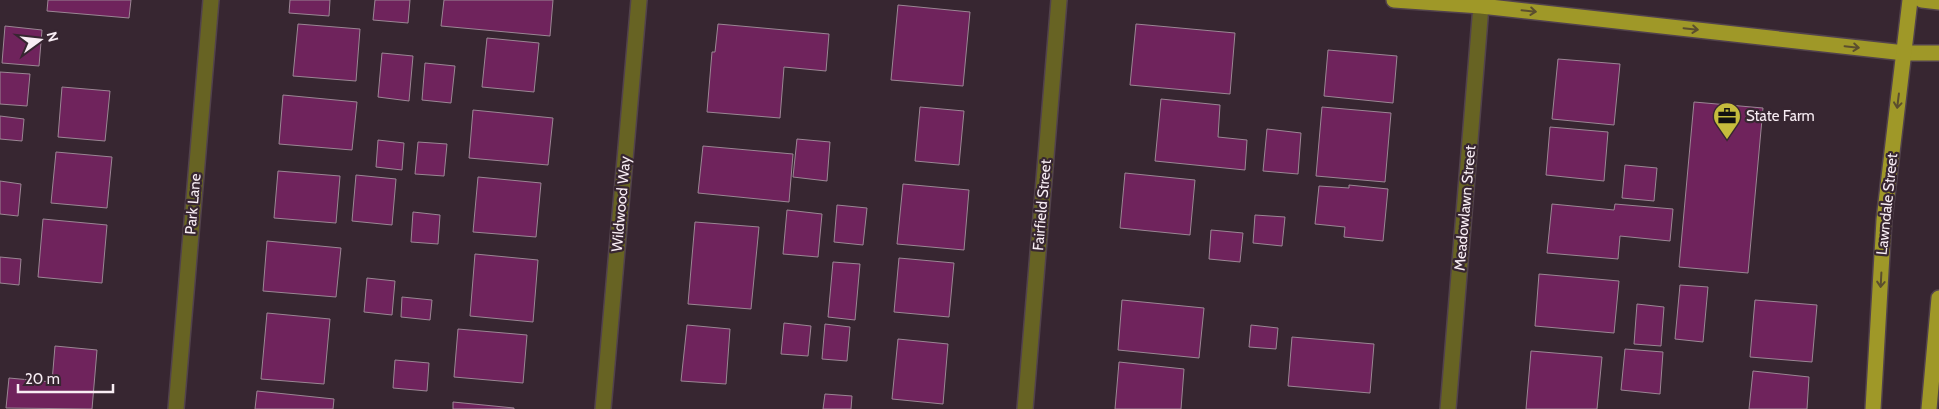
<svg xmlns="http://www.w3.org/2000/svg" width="1939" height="409" viewBox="0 0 1939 409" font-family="Cabin,sans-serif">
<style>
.building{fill:#6f235c;stroke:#9b8694}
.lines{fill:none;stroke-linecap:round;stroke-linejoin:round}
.minor-casing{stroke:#52424c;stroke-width:18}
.major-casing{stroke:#52424c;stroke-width:18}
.minor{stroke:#676323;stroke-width:15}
.major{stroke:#9f9828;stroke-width:15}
.oneway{stroke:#5b4e2e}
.labels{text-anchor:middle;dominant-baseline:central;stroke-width:4.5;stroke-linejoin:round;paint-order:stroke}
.poi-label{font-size:15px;fill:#f8edf4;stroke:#372631;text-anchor:start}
.street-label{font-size:15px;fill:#f8edf4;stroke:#372631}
</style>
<rect width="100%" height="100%" fill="#372631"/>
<g class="building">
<polygon points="48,0 131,0 129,18 47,11"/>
<polygon points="290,0 330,0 329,16 289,13"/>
<polygon points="375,0 410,0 408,23 373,20"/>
<polygon points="444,0 553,0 550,36 441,26"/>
<polygon points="898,5 970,12 963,86 891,80"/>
<polygon points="298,24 360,29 356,81 293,76"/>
<polygon points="718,24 829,34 826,71 784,67 780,118 707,112 712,52 715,52"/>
<polygon points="1136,24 1235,33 1230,94 1130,85"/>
<polygon points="5,26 42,30 39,66 2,63"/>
<polygon points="487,38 539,43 534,92 482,87"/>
<polygon points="1328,50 1397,56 1393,103 1324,96"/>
<polygon points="382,53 413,56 409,101 378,97"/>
<polygon points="1558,59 1620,64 1614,125 1552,119"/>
<polygon points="425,63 455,66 451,103 422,100"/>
<polygon points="0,72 30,74 27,106 0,104"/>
<polygon points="62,87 110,91 105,141 58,137"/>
<polygon points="283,95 357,102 352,150 279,144"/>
<polygon points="1161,99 1220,105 1218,137 1247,140 1245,170 1155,161"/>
<polygon points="1694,102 1763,108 1748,273 1679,267"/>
<polygon points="920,107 964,111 959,165 915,161"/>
<polygon points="1322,107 1391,113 1385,182 1316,176"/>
<polygon points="473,110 553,118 548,165 469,158"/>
<polygon points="0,116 24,119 22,141 0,139"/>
<polygon points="1550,127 1608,132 1604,181 1546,175"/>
<polygon points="1267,129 1301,133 1298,174 1263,171"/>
<polygon points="797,139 830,142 827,181 793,177"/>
<polygon points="378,140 404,143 402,170 376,167"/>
<polygon points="418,142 447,144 444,176 415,174"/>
<polygon points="703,146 793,154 789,202 698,193"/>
<polygon points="56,152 112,157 107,208 51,203"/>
<polygon points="1625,165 1657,168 1654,201 1622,198"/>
<polygon points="278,171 340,176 336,223 274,218"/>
<polygon points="1125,173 1195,180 1190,235 1120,228"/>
<polygon points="356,175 396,179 392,225 352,221"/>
<polygon points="478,177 541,183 536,237 473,232"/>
<polygon points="0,181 21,184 18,216 0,214"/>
<polygon points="903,184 969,190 964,250 897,244"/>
<polygon points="1349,185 1388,189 1383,241 1344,237 1345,227 1315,224 1319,186 1349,188"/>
<polygon points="1552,204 1614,210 1615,204 1673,209 1670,241 1620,236 1618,259 1547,253"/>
<polygon points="837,205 867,208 863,245 834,242"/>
<polygon points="787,210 822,214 818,257 783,254"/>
<polygon points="413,212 440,215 438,244 411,242"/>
<polygon points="1255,215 1285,217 1282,246 1253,243"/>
<polygon points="43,219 107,225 102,283 38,277"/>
<polygon points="695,222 759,227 751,309 688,304"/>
<polygon points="1211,230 1243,233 1240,262 1209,259"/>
<polygon points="267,241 341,248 336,297 263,291"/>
<polygon points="475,254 538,260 533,322 470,316"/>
<polygon points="0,257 21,259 19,285 0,283"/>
<polygon points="899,258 954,263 949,317 894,312"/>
<polygon points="833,262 860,264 855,320 828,317"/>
<polygon points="1539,274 1619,281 1614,333 1535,326"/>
<polygon points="367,278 395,281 392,315 364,312"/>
<polygon points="1680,285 1708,287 1703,342 1675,339"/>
<polygon points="402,297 432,300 430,320 401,317"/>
<polygon points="1122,300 1204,308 1199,358 1118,350"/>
<polygon points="1755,300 1817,305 1812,362 1750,357"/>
<polygon points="1637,304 1664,307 1661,346 1634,344"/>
<polygon points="267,313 330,319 324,384 261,379"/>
<polygon points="784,323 811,326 808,356 781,354"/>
<polygon points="825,324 850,327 847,361 822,359"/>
<polygon points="687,325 730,329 726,384 681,381"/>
<polygon points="1251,325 1278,328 1276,349 1249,347"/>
<polygon points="458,329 527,335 523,383 454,377"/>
<polygon points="1292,337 1374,344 1370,393 1288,386"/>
<polygon points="898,339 948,344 943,404 892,399"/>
<polygon points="55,346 97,350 92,409 6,408 9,378 52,382"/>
<polygon points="1625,349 1663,352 1660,394 1621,390"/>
<polygon points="1531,351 1602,357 1597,409 1526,409"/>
<polygon points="395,360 429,363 427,391 393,388"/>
<polygon points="1119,362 1184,369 1181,409 1115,409"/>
<polygon points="1753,371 1809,377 1807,409 1749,409"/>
<polygon points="257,391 334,399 333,409 255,409"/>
<polygon points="825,394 852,396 851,409 823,409"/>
<polygon points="453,402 514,408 514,409 453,409"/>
</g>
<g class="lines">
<g class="minor-casing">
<g id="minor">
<polyline points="176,409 211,0"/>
<polyline points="603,409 639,0"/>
<polyline points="1025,409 1059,0"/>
<polyline points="1448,409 1481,6"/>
</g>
</g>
<g class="major-casing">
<g id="major">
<polyline points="1394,0 1481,6 1905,53 1939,53"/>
<polyline points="1922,0 1939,2"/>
<polyline points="1873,409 1884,220 1910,0"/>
<polyline points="1929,409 1939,298"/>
</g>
</g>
<use href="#minor" class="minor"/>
<use href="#major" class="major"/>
</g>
<defs><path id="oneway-shaft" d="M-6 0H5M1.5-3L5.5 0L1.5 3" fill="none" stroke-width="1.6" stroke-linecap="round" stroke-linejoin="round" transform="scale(1.25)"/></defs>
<g class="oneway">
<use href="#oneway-shaft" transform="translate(1529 11) rotate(6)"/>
<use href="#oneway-shaft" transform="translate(1691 29) rotate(6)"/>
<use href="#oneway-shaft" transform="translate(1852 47) rotate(6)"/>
<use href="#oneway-shaft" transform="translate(1898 101) rotate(97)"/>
<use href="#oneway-shaft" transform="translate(1881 280) rotate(93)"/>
</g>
<defs>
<g id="office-pin" transform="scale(1.4375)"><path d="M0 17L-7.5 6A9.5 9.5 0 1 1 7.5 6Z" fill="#c5bc3d" stroke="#372631"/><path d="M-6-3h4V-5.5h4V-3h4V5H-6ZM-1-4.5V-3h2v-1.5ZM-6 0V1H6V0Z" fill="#111"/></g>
</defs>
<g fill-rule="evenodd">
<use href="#office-pin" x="1727" y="116"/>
</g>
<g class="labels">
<g class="poi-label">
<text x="1746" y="116">State Farm</text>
</g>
<g class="street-label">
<text transform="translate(193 204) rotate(-85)">Park Lane</text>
<text transform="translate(621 204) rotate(-85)">Wildwood Way</text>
<text transform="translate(1887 204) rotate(-84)">Lawndale Street</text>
<text transform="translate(1042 205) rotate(-85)">Fairfield Street</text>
<text transform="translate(1465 208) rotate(-85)">Meadowlawn Street</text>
</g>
</g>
<g transform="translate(40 40) rotate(75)" stroke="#372631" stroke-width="4" paint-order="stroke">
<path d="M0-4L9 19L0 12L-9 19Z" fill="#f8edf4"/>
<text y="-8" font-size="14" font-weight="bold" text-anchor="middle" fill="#f8edf4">N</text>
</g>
<path d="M18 384v8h95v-8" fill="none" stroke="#f8edf4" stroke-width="2.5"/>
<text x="25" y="384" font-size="15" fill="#f8edf4" stroke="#372631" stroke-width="4" paint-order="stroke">20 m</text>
</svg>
